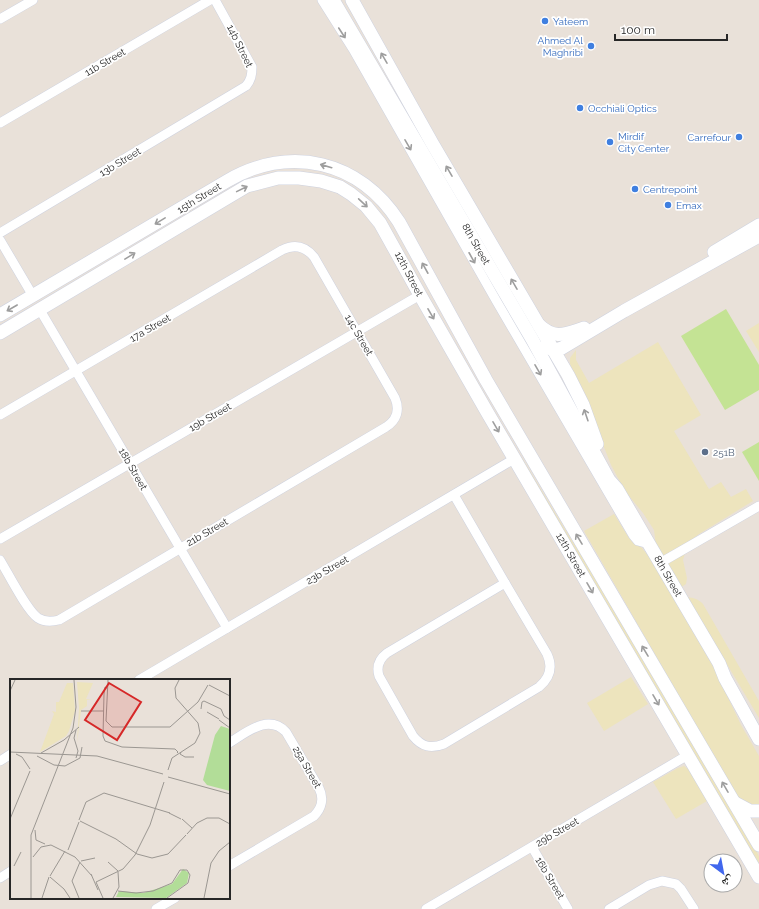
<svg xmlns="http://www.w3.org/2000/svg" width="759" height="909" viewBox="0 0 759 909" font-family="Raleway,'Noto Naskh Arabic',sans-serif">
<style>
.sand{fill:#ede4bd}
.pitch{fill:#c4e394}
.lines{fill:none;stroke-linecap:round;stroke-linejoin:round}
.street-casing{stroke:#ced2df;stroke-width:10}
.secondary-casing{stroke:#ced2df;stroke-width:14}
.street{stroke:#fff;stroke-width:9}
.secondary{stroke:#fff;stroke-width:13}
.oneway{stroke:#9e9e9e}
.shop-dot{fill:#3f7fe0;stroke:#fff;stroke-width:1.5}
.service-dot{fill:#5c6f8a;stroke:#fff;stroke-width:1.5}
.labels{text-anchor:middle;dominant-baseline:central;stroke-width:3.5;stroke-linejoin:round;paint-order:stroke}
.shop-label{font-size:10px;fill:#366cbe;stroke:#fff;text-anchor:start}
.street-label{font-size:10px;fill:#272727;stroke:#fff}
.service-label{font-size:10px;fill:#4e5e75;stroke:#fff;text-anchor:start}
.inset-road{fill:none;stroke:#9b9792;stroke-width:1}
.view{fill:#d62828;fill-opacity:0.15;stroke:#d62828;stroke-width:2}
.inset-edge{fill:none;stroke:#272727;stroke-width:2}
</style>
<rect width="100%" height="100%" fill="#e9e1d9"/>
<g class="sand">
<polygon points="759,323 759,352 746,331"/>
<polygon points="658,342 701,415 674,431 709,489 721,482 731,497 746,489 753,501 699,534 690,541 686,550 683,560 687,578 686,584 680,588 656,546 654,530 643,513 625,491 611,465 582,391 570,364 570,358 576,350 576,360 589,383"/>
<polygon points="522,458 572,541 597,579 759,856 759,869 521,459"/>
<polygon points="614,514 629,538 634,544 641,547 651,559 714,668 741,725 759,756 759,806 753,807 738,799 584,531"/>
<path d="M687 597C694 598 698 599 703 604L759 701V718Z"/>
<polygon points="631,677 648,704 604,731 587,703"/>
<polygon points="684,766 689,770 707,801 676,819 653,782 678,768"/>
</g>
<g class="pitch">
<polygon points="726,309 759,365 759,390 725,410 681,336"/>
<polygon points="759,442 759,481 742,452"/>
</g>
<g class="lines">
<g class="street-casing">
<g id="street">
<polyline points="322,0 353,49 497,302 633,535 638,541 649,544"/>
<polyline points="0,19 33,0"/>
<polyline points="0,123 210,0"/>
<path d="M0 233 246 86C251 80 252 75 252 67L215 0"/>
<polyline points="0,240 33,296"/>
<polyline points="40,310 227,628"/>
<path d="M0 415 282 250C294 244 305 246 314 257L395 398C400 410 397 420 386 427L59 620C51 622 44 622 38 618 27 611 8 573 0 560"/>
<polyline points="454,495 505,583"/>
<polyline points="0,539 420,295"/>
<polyline points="660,563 759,506"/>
<path d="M505 583 547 654C553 667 550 678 539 687L444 744C431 749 422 747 413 736L379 676C376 666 379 659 387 653Z"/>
<polyline points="139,680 514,459"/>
<path d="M229 743C246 733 268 713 286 732L319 788C324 798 322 808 314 816L229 866"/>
<polyline points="0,761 11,754"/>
<polyline points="532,847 568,909"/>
<polyline points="0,878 11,871"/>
<polyline points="156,909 175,898"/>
<polyline points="426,909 688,755"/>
<polyline points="609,909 649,885 662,881 676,884 681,889 694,909"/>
</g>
</g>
<g class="secondary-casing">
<g id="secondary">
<polyline points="333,0 532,339 609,480 617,489 649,544 719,663 725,678 759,739"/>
<polyline points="352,0 432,143 568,375 583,405 597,444"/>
<polyline points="714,252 759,225"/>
<path d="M0 315 227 181C290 144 360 161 399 222L486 380 759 845"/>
<path d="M539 325C555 340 565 334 584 328"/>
<polyline points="0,333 247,186 278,178 299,178 321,181 340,187 351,194 366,206 380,223 420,295 487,412 759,877"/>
<polyline points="545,347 555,350 562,348 624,311 759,236"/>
<polyline points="735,803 750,811 759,811"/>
</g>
</g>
<use href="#street" class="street"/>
<use href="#secondary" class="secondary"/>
</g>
<defs><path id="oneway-shaft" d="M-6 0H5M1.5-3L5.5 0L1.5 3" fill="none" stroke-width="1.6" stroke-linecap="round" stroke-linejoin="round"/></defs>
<g class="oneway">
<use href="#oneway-shaft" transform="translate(342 33) rotate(57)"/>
<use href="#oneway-shaft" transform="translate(384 58) rotate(-120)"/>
<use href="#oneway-shaft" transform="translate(408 145) rotate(60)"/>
<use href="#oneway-shaft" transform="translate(326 166) rotate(-164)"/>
<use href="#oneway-shaft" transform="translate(449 171) rotate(-120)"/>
<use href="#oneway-shaft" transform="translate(242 189) rotate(-26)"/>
<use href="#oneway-shaft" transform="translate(363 203) rotate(43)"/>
<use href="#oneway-shaft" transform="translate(160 221) rotate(149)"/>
<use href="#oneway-shaft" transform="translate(130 256) rotate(-31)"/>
<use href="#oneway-shaft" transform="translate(472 258) rotate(61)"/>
<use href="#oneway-shaft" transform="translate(425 268) rotate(-119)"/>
<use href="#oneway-shaft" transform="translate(514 284) rotate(-120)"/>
<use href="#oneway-shaft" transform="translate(12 308) rotate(150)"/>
<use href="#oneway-shaft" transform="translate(431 314) rotate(60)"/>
<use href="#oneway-shaft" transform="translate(538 370) rotate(60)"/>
<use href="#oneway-shaft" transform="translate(586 415) rotate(-109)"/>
<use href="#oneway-shaft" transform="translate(496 427) rotate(60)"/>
<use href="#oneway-shaft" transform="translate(579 539) rotate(-121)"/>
<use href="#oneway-shaft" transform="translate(590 588) rotate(60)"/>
<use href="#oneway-shaft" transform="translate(645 651) rotate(-121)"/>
<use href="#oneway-shaft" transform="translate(656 700) rotate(60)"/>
<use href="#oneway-shaft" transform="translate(725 787) rotate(-120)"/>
</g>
<g class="shop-dot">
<circle cx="545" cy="21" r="4"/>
<circle cx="591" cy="46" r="4"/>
<circle cx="580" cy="108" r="4"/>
<circle cx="739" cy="137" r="4"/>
<circle cx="610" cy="142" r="4"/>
<circle cx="635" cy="189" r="4"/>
<circle cx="668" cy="205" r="4"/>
</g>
<circle class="service-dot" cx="705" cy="452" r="4"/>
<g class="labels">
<g class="shop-label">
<text x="553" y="21">Yateem</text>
<text x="583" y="40" text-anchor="end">Ahmed Al<tspan x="583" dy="12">Maghribi</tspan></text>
<text x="588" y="108">Occhiali Optics</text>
<text x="618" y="136">Mirdif<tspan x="618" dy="12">City Center</tspan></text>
<text x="731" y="137" text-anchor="end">Carrefour</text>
<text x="643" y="189">Centrepoint</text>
<text x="676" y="205">Emax</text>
</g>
<g class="street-label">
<text transform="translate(240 46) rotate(64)">14b Street</text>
<text transform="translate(105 62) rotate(-30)">11b Street</text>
<text transform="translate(120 162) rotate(-31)">13b Street</text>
<text transform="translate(199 198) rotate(-31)">15th Street</text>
<text transform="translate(476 244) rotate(60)">8th Street</text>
<text transform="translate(409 274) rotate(62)">12th Street</text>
<text transform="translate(150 328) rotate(-30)">17a Street</text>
<text transform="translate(359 335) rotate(60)">14c Street</text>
<text transform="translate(210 417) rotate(-30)">19b Street</text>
<text transform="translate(133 469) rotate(60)">18b Street</text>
<text transform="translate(207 532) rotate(-30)">21b Street</text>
<text transform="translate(571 555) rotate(60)">12th Street</text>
<text transform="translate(327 570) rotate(-30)">23b Street</text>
<text transform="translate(668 576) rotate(60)">8th Street</text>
<text transform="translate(307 767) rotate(60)">25a Street</text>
<text transform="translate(557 832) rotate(-30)">29b Street</text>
<text transform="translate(550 878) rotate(59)">16b Street</text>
</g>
<g class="service-label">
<text x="713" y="452">251B</text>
</g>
</g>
<g transform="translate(10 679)">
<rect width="220" height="220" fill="#e9e1d9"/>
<path d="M211 47 220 50V112L197 106 193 101 205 56ZM173 190 179 194 177 204 156 219 106 218 109 212 133 214 162 205Z" fill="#b2dd98"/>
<path d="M67 3 83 4 76 20 82 21H77V27L71 31 67 64 69 29ZM57 4H63L65 32 59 52 56 57 30 73 44 35 42 32 46 33V23H49Z" fill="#ede4bd"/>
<path class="inset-road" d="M98 1 96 42 102 48H160L188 23 198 6M199 6 220 17M97 9 95 8 94 15 93 57 95 62 112 68 165 70 168 73 167 74M0 12 5 1M191 30 192 23 194 22 211 30 214 37 220 41M71 32H94M197 33 209 40M209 41 220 49M66 51 64 59 68 72 66 79M0 73 87 77 153 95M171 73 170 75 175 78H184M31 74 54 61 69 48M6 75 12 78 20 90M27 77 44 86 55 87 70 79 72 68M158 91 162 79 185 64 190 54 188 44 166 19 165 9 169 1M158 98 220 115M159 134 171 140M0 140 20 92M172 140 182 149M69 141 76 123 94 114 160 134M70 142 106 160 127 175 142 179 158 175 176 156M25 151 26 161 35 165M177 155 187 144 197 139H209L220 145M58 171 69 143M23 178 31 168 41 166 65 178 82 197M71 182 85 179M98 183 108 192M4 187 11 173M81 195 88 211M40 197 55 172M40 198 54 210 60 219M86 203 113 190 125 176 140 146 154 103M86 203 93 219M108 212 126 214 143 212 162 204 170 191H177L180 196 178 204 157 219M21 219V156L63 49 66 28 64 1M32 219 39 198M69 219 62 202 70 183M103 219 109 208 108 193M194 219 201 184 209 172 220 163"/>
<path class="view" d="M99 4 131 23 107 61 75 41Z"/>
<rect width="220" height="220" class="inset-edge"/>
</g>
<g transform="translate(723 873) rotate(148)"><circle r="19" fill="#ffffff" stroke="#a9a9a9"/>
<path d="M0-3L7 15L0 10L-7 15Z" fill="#4167ed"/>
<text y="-6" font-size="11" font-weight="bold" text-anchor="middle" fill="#272727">ش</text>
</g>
<path d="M615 34v6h112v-6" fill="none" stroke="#272727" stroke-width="2"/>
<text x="621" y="34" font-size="12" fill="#272727" stroke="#ffffff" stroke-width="3" paint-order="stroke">100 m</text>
</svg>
